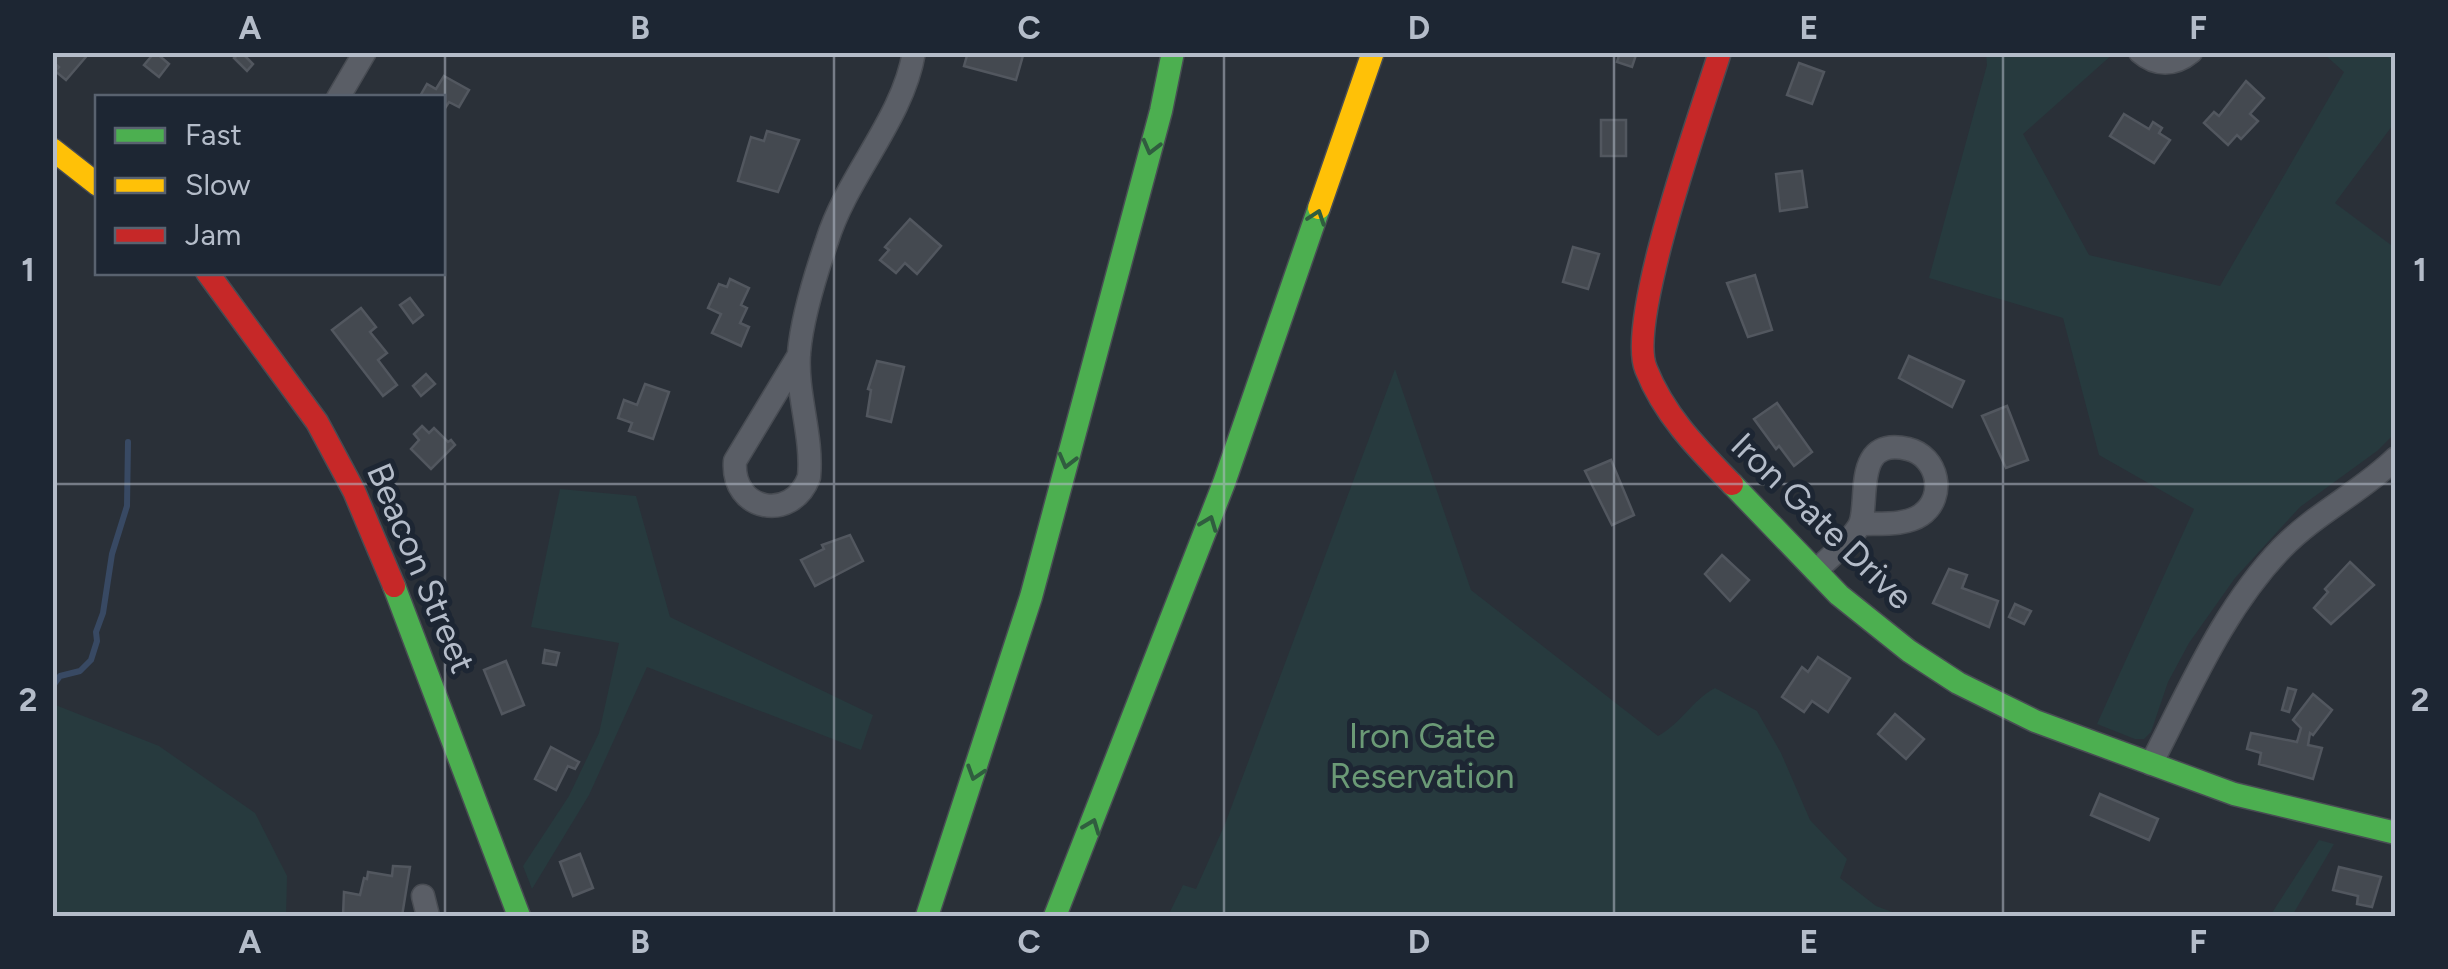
<svg xmlns="http://www.w3.org/2000/svg" width="2448" height="969" viewBox="0 0 2448 969" font-family="Figtree,sans-serif">
<style>
.green{fill:#273a3e}
.lines{fill:none;stroke-linecap:round;stroke-linejoin:round}
.stream{stroke:#384963;stroke-width:6}
.building{fill:#444950;stroke:#52575f;stroke-width:2.5}
.street-casing{stroke:#484c53;stroke-width:25}
.fast-casing{stroke:#484c53;stroke-width:25}
.slow-casing{stroke:#484c53;stroke-width:25}
.jam-casing{stroke:#484c53;stroke-width:25}
.street{stroke:#5a5e66;stroke-width:22}
.fast{stroke:#4caf50;stroke-width:22}
.slow{stroke:#ffc107;stroke-width:22}
.jam{stroke:#c62828;stroke-width:22}
.oneway{stroke:#305d3f}
.grid{fill:none;stroke:#b4bcc9;stroke-width:2.5;stroke-opacity:0.55}
.labels{text-anchor:middle;dominant-baseline:central;stroke-width:10;stroke-linejoin:round;paint-order:stroke}
.street-label{font-size:35px;fill:#b4bcc9;stroke:#1d2633}
.park-label{font-size:35px;fill:#6b9a76;stroke:#1d2633}
.neatline{fill:none;stroke:#b4bcc9;stroke-width:4}
.grid-label{font-size:32px;text-anchor:middle;font-weight:bold;fill:#b4bcc9}
</style>
<rect width="100%" height="100%" fill="#2a3038"/>
<g class="green">
<polygon points="1986,53 2114,53 2023,134 2089,255 2220,286 2344,72 2323,53 2395,53 2395,122 2335,203 2395,248 2395,433 2377,451 2300,507 2235,578 2189,643 2168,682 2151,732 2144,739 2135,739 2097,724 2194,509 2099,455 2063,318 1929,278 1987,65"/>
<path d="M1395 369 1471 590 1658 736C1682 723 1691 701 1715 688L1757 711 1781 753 1810 820 1847 859 1840 878 1876 906 1903 916H1168L1183 885 1196 889 1225 824Z"/>
<polygon points="560,489 636,496 670,617 873,715 861,750 647,667 589,795 532,889 523,866 569,796 599,733 619,643 531,627"/>
<polygon points="53,704 159,746 255,813 287,876 286,916 53,916"/>
<polygon points="2319,840 2334,844 2292,916 2270,916"/>
</g>
<g class="lines">
<polyline class="stream" points="52,687 60,676 80,671 91,660 97,641 96,632 103,613 112,554 127,506 128,442"/>
</g>
<g class="building">
<polygon points="52,52 90,52 66,80 55,71 59,67 52,61"/>
<polygon points="155,52 169,64 159,77 144,65"/>
<polygon points="241,52 253,64 247,71 234,58"/>
<polygon points="968,52 1024,52 1016,80 964,66"/>
<polygon points="1620,52 1637,52 1632,67 1617,62"/>
<polygon points="1799,63 1824,72 1812,104 1787,95"/>
<polygon points="444,76 469,90 459,107 449,102 442,113 442,98 419,98 427,84 436,89"/>
<polygon points="2246,81 2264,98 2250,114 2258,121 2241,139 2237,135 2228,145 2204,123 2214,112 2219,116"/>
<polygon points="2124,114 2149,129 2153,122 2162,128 2159,133 2170,140 2154,163 2110,136"/>
<rect x="1601" y="120" width="25" height="36"/>
<polygon points="767,131 799,140 778,192 738,181 751,137 764,141"/>
<polygon points="1802,171 1807,207 1780,211 1776,174"/>
<polygon points="910,219 941,246 917,274 905,263 896,273 880,260 889,250 885,247"/>
<polygon points="1573,247 1599,254 1588,289 1563,282"/>
<polygon points="1755,275 1772,330 1748,337 1727,283"/>
<polygon points="730,279 749,288 741,305 747,308 740,323 749,327 741,346 712,333 721,314 708,308 719,284 727,287"/>
<polygon points="410,298 423,315 413,323 400,305"/>
<polygon points="361,308 376,327 370,332 387,353 378,360 397,385 383,396 332,330"/>
<polygon points="1909,356 1964,381 1952,407 1899,378"/>
<polygon points="877,361 904,367 891,422 867,416 871,390 868,389"/>
<polygon points="426,374 435,384 421,396 413,386"/>
<polygon points="645,384 669,392 653,439 629,431 632,423 618,418 624,400 637,405"/>
<polygon points="1777,403 1812,452 1794,466 1779,446 1776,449 1754,419"/>
<polygon points="2007,406 2028,460 2006,468 1982,416"/>
<polygon points="422,426 429,433 434,428 448,442 451,440 455,445 431,469 411,449 419,440 414,434"/>
<polygon points="1611,460 1634,515 1612,525 1585,471"/>
<polygon points="850,535 863,561 815,586 801,560 824,549 822,545"/>
<polygon points="1722,555 1749,580 1730,601 1705,574"/>
<polygon points="2350,562 2374,585 2331,624 2314,608 2328,592 2325,589"/>
<polygon points="1949,569 1967,575 1962,588 1998,601 1989,627 1933,603"/>
<polygon points="2015,604 2031,611 2024,624 2009,617"/>
<polygon points="545,650 559,653 556,665 543,663"/>
<polygon points="1818,657 1850,678 1828,712 1812,701 1804,712 1782,697 1802,667 1808,672"/>
<polygon points="506,661 524,705 502,714 484,670"/>
<polygon points="2288,688 2296,690 2289,712 2282,710"/>
<polygon points="2313,694 2332,710 2313,735 2310,733 2308,745 2322,748 2313,779 2259,764 2261,753 2247,749 2251,733 2297,742 2301,728 2293,720"/>
<polygon points="1895,714 1924,739 1906,759 1878,734"/>
<polygon points="551,747 579,762 575,769 568,766 556,790 535,779"/>
<polygon points="2100,794 2158,819 2149,840 2091,815"/>
<polygon points="580,854 593,888 573,896 560,862"/>
<polygon points="393,866 410,867 402,916 343,916 344,892 360,895 364,878 367,879 368,872 392,876"/>
<polygon points="2339,867 2381,877 2372,907 2357,904 2358,896 2333,890"/>
</g>
<g class="lines">
<g class="street-casing">
<g id="street">
<path d="M2140 52C2156 66 2174 66 2191 52"/>
<polyline points="338,98 365,52"/>
<path d="M799 355 735 461C731 511 792 523 809 477 813 436 796 394 799 353 802 317 815 276 827 241 847 176 903 119 914 52"/>
<path d="M1816 571C1829 557 1849 543 1859 526 1871 505 1850 436 1908 449 1938 456 1947 497 1921 515 1905 526 1879 523 1861 524"/>
<path d="M2151 764C2190 689 2223 609 2282 548 2316 513 2361 492 2396 458"/>
<polyline points="423,896 428,916"/>
</g>
</g>
<g class="fast-casing">
<g id="fast">
<polyline points="1732,484 1839,595 1909,651 1958,683 2035,721 2234,794 2396,833"/>
<polyline points="394,586 519,916"/>
<polyline points="927,916 1031,597 1161,111 1173,52"/>
<polyline points="1055,916 1224,483 1319,208"/>
</g>
</g>
<g class="slow-casing">
<g id="slow">
<polyline points="52,149 98,185"/>
<polyline points="1319,208 1373,52"/>
</g>
</g>
<g class="jam-casing">
<g id="jam">
<path d="M1720 52C1702 110 1626 321 1646 369 1664 415 1698 449 1732 484"/>
<polyline points="207,272 317,422 354,491 394,586"/>
</g>
</g>
<use href="#street" class="street"/>
<use href="#fast" class="fast"/>
<use href="#slow" class="slow"/>
<use href="#jam" class="jam"/>
</g>
<defs><path id="oneway-chevron" d="M-2-3.5L2.5 0L-2 3.5" fill="none" stroke-width="1.6" stroke-linecap="round" stroke-linejoin="round" transform="scale(2.5)"/></defs>
<g class="oneway">
<use href="#oneway-chevron" transform="translate(1151 147) rotate(105)"/>
<use href="#oneway-chevron" transform="translate(1317 217) rotate(-71)"/>
<use href="#oneway-chevron" transform="translate(1067 461) rotate(105)"/>
<use href="#oneway-chevron" transform="translate(1209 523) rotate(-69)"/>
<use href="#oneway-chevron" transform="translate(975 773) rotate(108)"/>
<use href="#oneway-chevron" transform="translate(1092 826) rotate(-69)"/>
</g>
<path class="grid" d="M445 52V916M834 52V916M1224 52V916M1614 52V916M2003 52V916M52 484H2396"/>
<g class="labels">
<g class="street-label">
<text transform="translate(1822 521) rotate(44)">Iron Gate Drive</text>
<text transform="translate(421 568) rotate(67)">Beacon Street</text>
</g>
<g class="park-label">
<text x="1422" y="736">Iron Gate<tspan x="1422" dy="40">Reservation</tspan></text>
</g>
</g>
<rect width="2448" height="969" fill="none" stroke="#1d2633" stroke-width="110"/>
<rect x="95" y="95" width="350" height="180" fill="#1d2633" stroke="#59626f" stroke-width="2.5"/>
<rect x="115" y="128" width="50" height="15" fill="#4caf50" stroke="#59626f" stroke-width="2.5"/>
<text x="185" y="145" font-size="30" fill="#b4bcc9">Fast</text>
<rect x="115" y="178" width="50" height="15" fill="#ffc107" stroke="#59626f" stroke-width="2.5"/>
<text x="185" y="195" font-size="30" fill="#b4bcc9">Slow</text>
<rect x="115" y="228" width="50" height="15" fill="#c62828" stroke="#59626f" stroke-width="2.5"/>
<text x="185" y="245" font-size="30" fill="#b4bcc9">Jam</text>
<rect x="55" y="55" width="2338" height="859" class="neatline"/>
<g class="grid-label">
<text x="250" y="39">A</text>
<text x="640" y="39">B</text>
<text x="1029" y="39">C</text>
<text x="1419" y="39">D</text>
<text x="1809" y="39">E</text>
<text x="2198" y="39">F</text>
<text x="28" y="281">1</text>
<text x="2420" y="281">1</text>
<text x="28" y="711">2</text>
<text x="2420" y="711">2</text>
<text x="250" y="953">A</text>
<text x="640" y="953">B</text>
<text x="1029" y="953">C</text>
<text x="1419" y="953">D</text>
<text x="1809" y="953">E</text>
<text x="2198" y="953">F</text>
</g>
</svg>
